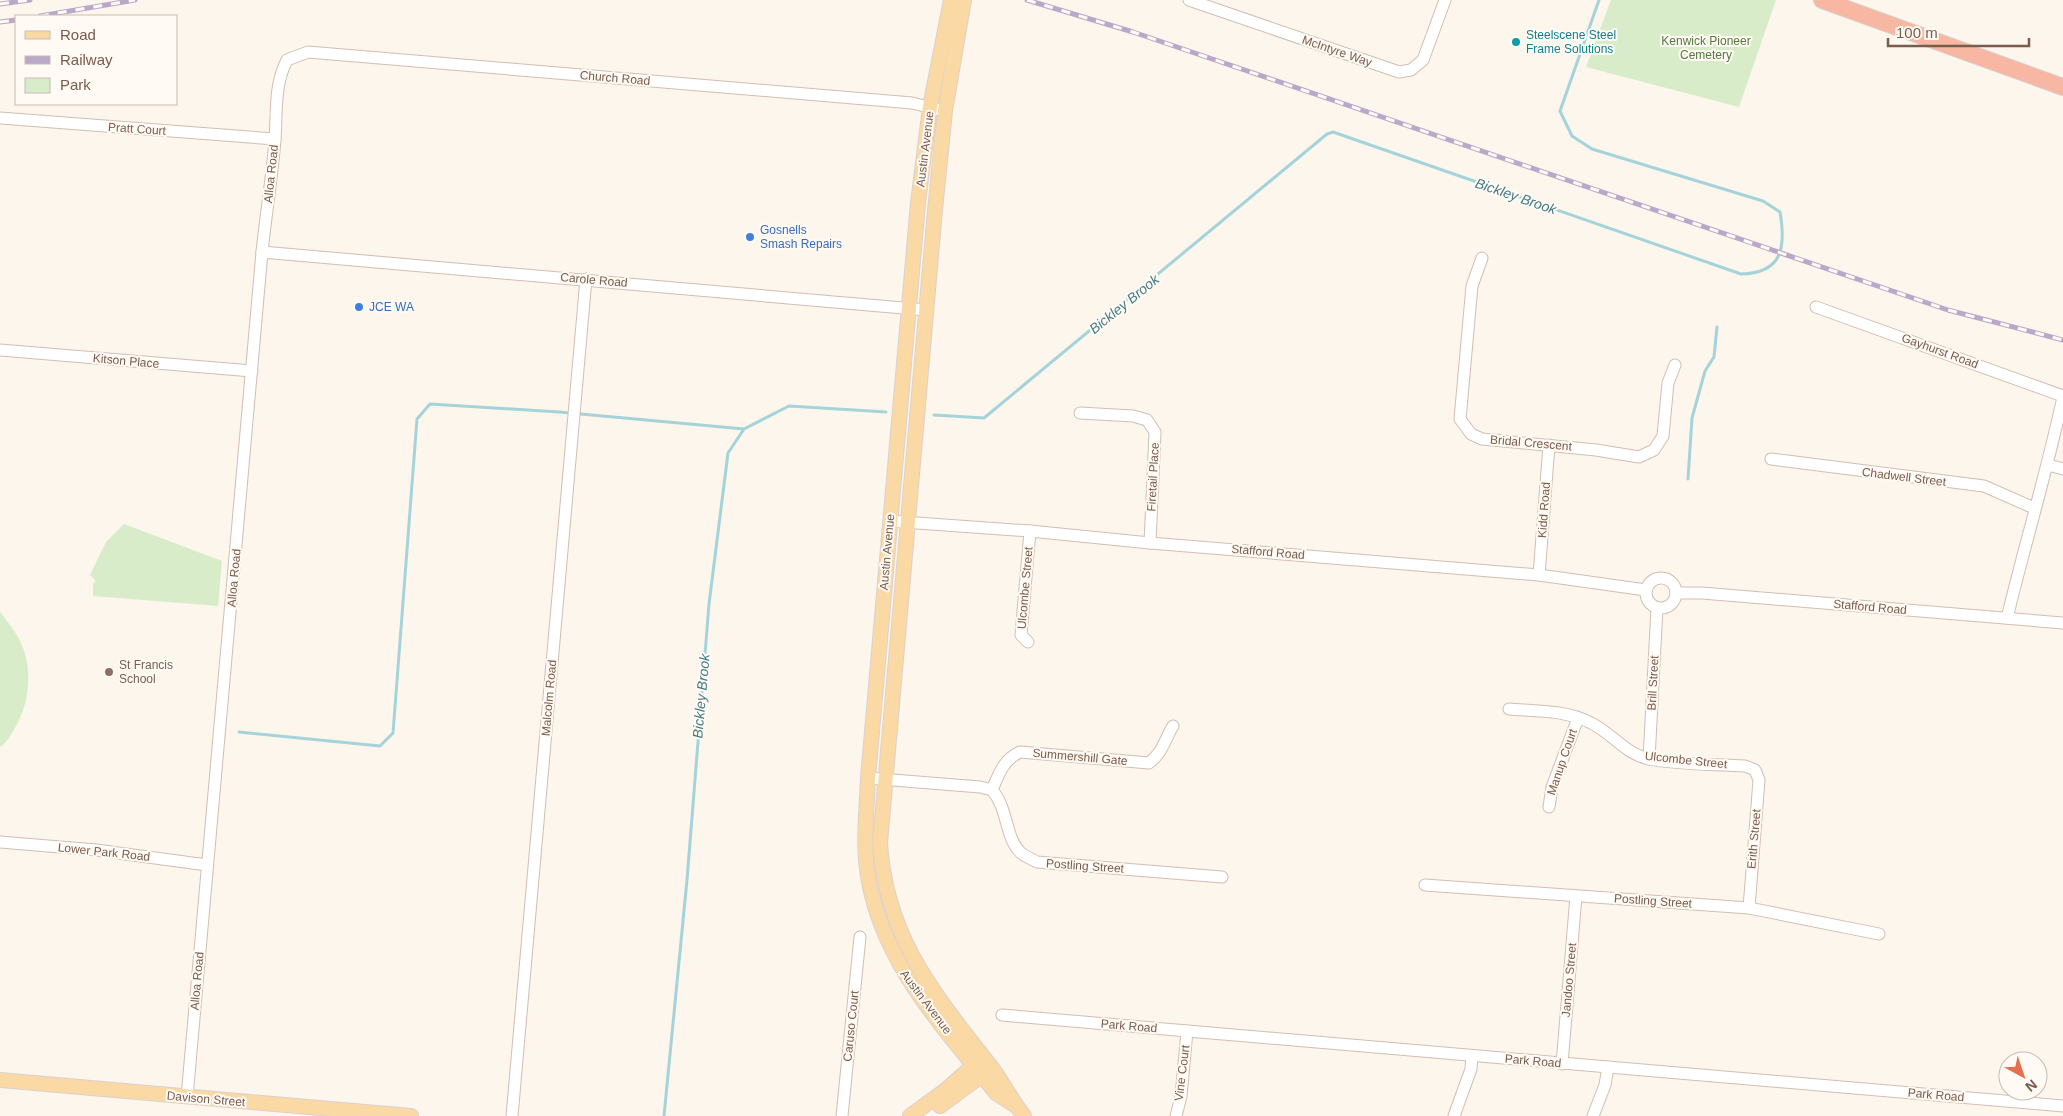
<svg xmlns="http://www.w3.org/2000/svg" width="2063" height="1116" viewBox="0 0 2063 1116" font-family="Helvetica,sans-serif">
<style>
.green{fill:#d8ecc9}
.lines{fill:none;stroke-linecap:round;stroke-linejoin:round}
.stream{stroke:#a5d3da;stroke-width:3}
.minor-casing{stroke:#d1beb0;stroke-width:13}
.major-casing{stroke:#dad1cd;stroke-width:16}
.highway-casing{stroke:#dad1cd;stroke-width:18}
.minor{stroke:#fff;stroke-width:11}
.major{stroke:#fbd9a5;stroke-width:14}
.highway{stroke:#f7b7a3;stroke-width:16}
.rail-casing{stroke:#b9a8c9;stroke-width:5}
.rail{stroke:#fffaf3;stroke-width:3;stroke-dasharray:9;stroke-linecap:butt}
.culture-dot{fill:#0f9aa8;stroke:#fffaf3;stroke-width:2}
.shop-dot{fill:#3f7fe0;stroke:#fffaf3;stroke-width:2}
.education-dot{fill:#8d6e63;stroke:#fffaf3;stroke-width:2}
.labels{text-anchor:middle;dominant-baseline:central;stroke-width:4;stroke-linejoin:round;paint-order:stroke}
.culture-label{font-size:12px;fill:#0d838f;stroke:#fffaf3;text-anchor:start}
.park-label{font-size:12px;fill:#537a41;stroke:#fffaf3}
.street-label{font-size:12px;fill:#7a5c4d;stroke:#fffaf3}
.shop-label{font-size:12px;fill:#366cbe;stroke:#fffaf3;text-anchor:start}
.education-label{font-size:12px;fill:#785e54;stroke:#fffaf3;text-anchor:start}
.water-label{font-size:14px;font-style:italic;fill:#437c86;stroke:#fffaf3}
</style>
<rect width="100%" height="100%" fill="#fdf6ec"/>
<g class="green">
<polygon points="1611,0 1776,0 1739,107 1586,67"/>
<polygon points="124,524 222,561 218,606 93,596 93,584 96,581 90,575 106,542"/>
<path d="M0 612C6 620 13 628 18 637 33 663 31 700 16 726 11 734 8 742 0 747Z"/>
</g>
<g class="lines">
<g class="stream">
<path d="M934 415 984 418 1327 134 1333 132 1741 274C1783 273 1786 247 1780 212L1763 201 1592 149 1572 136 1560 111 1599 0"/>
<polyline points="1688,479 1692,418 1705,371 1714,357 1717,327"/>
<polyline points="239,732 380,746 393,733 417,419 430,404 559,412 744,429"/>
<polyline points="664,1116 687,880 709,604 728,453 744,429 789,406 886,412"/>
</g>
<g class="minor-casing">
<g id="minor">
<polyline points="1189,0 1399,72 1411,70 1423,60 1445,0"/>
<polyline points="0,118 275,139"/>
<polyline points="262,252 926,310"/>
<polyline points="1482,258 1472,286 1460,419 1471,434 1482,439 1596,450 1639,457 1654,450 1663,436 1668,383 1675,365"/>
<polyline points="1816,307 2063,396"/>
<polyline points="0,350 252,371"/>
<polyline points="1080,413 1133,416 1147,420 1155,432 1150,543"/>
<polyline points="1771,459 1984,486 2034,508"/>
<polyline points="2048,465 2063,469"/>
<polyline points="889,521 1030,531 1150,543 1539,575 1646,590"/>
<polyline points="1539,575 1549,445"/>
<circle cx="1661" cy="593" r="15"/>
<polyline points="1676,593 1702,593 2063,623"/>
<path d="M2007 618C2025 544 2047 471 2063 397"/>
<polyline points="1028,642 1021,635 1030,531"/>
<path d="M1509 709C1535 711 1567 710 1591 723 1612 733 1625 754 1649 759 1680 765 1714 764 1745 766L1755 770 1759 780 1749 908"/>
<polyline points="1649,759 1657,608"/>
<path d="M868 778 980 787 992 790C999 774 1003 760 1020 752L1149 763C1163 752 1164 741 1173 726"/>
<path d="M992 790C1008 808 1005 837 1020 852 1024 856 1032 859 1037 862L1222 877"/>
<polyline points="1549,807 1552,787 1578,718"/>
<polyline points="0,842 96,850 207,865"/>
<polyline points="1425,885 1749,908 1879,934"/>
<polyline points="1002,1015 2063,1106"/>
<polyline points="1562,1064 1576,896"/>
<path d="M187 1097 262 252C266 214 272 177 275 140 277 112 274 85 287 60L308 52 912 103 945 111"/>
<polyline points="512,1116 586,279"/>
<polyline points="842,1116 860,937"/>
<polyline points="1176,1116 1181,1096 1187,1031"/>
<polyline points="1454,1116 1471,1069 1472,1056"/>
<polyline points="1593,1116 1605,1085 1608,1067"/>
</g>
</g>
<g class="major-casing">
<g id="major">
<path d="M951 0 930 107 918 203 868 778C867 808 863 839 867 869 878 958 942 1026 996 1093L1013 1104"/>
<path d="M964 0 945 111 935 210 880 843C886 939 936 996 992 1068 1004 1084 1012 1101 1024 1116"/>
<polyline points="0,1080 411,1116"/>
<polyline points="940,1106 989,1070"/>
<polyline points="910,1116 943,1092 981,1059"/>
</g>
</g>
<g class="highway-casing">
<polyline id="highway" points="1822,0 2063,87"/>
</g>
<use href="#minor" class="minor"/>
<use href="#major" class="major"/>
<use href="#highway" class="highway"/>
<g class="rail-casing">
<g id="rail">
<polyline points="1027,0 1133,32 1948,310 2063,340"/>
<polyline points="0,4 30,0"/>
<polyline points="40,16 135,0"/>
<polyline points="0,22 16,20"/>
</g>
</g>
<use href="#rail" class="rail"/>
</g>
<circle class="culture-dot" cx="1516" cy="42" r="5"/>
<g class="shop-dot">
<circle cx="750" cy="237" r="5"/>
<circle cx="359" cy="307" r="5"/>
</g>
<circle class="education-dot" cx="109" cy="672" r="5"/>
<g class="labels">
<g class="culture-label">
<text x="1526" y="35">Steelscene Steel<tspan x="1526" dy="14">Frame Solutions</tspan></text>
</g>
<g class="park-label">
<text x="1706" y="41">Kenwick Pioneer<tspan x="1706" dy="14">Cemetery</tspan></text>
</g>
<g class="street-label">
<text transform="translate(1337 51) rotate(19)">McIntyre Way</text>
<text transform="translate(615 78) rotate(5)">Church Road</text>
<text transform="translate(137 129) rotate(4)">Pratt Court</text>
<text transform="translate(925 149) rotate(-83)">Austin Avenue</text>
<text transform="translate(271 174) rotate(-84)">Alloa Road</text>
<text transform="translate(594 280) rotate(5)">Carole Road</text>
<text transform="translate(1940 351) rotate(20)">Gayhurst Road</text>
<text transform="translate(126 361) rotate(5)">Kitson Place</text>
<text transform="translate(1531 443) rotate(5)">Bridal Crescent</text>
<text transform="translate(1153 477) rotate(-87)">Firetail Place</text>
<text transform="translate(1904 477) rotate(7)">Chadwell Street</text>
<text transform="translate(1544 510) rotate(-86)">Kidd Road</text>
<text transform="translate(887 552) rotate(-85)">Austin Avenue</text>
<text transform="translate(1268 552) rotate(5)">Stafford Road</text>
<text transform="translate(234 578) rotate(-85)">Alloa Road</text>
<text transform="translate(1025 588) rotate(-85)">Ulcombe Street</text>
<text transform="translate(1870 607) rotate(5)">Stafford Road</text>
<text transform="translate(1653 683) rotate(-87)">Brill Street</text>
<text transform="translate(549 698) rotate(-85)">Malcolm Road</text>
<text transform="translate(1080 757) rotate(5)">Summershill Gate</text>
<text transform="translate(1686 760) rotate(6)">Ulcombe Street</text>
<text transform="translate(1562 762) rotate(-71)">Manup Court</text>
<text transform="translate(1754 839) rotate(-85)">Erith Street</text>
<text transform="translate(104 852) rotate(6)">Lower Park Road</text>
<text transform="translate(1085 866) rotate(4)">Postling Street</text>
<text transform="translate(1653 901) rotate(4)">Postling Street</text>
<text transform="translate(1569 980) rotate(-85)">Jandoo Street</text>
<text transform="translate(197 981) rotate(-85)">Alloa Road</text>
<text transform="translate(926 1002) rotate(53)">Austin Avenue</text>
<text transform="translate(851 1026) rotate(-84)">Caruso Court</text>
<text transform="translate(1129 1026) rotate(5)">Park Road</text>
<text transform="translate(1533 1061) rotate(5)">Park Road</text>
<text transform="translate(1182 1073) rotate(-83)">Vine Court</text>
<text transform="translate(1936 1095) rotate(5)">Park Road</text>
<text transform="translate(206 1099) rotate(5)">Davison Street</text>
</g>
<g class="shop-label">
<text x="760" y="230">Gosnells<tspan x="760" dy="14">Smash Repairs</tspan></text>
<text x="369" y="307">JCE WA</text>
</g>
<g class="education-label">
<text x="119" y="665">St Francis<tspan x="119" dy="14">School</tspan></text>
</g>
<g class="water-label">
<text transform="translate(1516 196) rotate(19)">Bickley Brook</text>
<text transform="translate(1124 304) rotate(-39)">Bickley Brook</text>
<text transform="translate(701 696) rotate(-85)">Bickley Brook</text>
</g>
</g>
<rect x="15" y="15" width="162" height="90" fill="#fffaf3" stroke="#cabbb1"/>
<rect x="25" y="31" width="25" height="8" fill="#fbd9a5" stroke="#cabbb1"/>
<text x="60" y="40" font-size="15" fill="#7a5c4d">Road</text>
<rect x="25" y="56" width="25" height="8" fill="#b9a8c9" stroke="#cabbb1"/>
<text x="60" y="65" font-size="15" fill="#7a5c4d">Railway</text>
<rect x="25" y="78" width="25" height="15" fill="#d8ecc9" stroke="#cabbb1"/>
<text x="60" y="90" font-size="15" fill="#7a5c4d">Park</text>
<g transform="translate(2023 1076) rotate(140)"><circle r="24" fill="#fffaf3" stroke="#cabbb1"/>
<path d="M0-4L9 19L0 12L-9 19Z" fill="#e76f51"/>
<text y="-8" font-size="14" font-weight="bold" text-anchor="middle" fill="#7a5c4d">N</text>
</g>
<path d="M1888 38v8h141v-8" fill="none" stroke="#7a5c4d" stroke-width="2.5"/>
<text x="1896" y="38" font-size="15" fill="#7a5c4d" stroke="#fffaf3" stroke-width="4" paint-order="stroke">100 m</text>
</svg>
